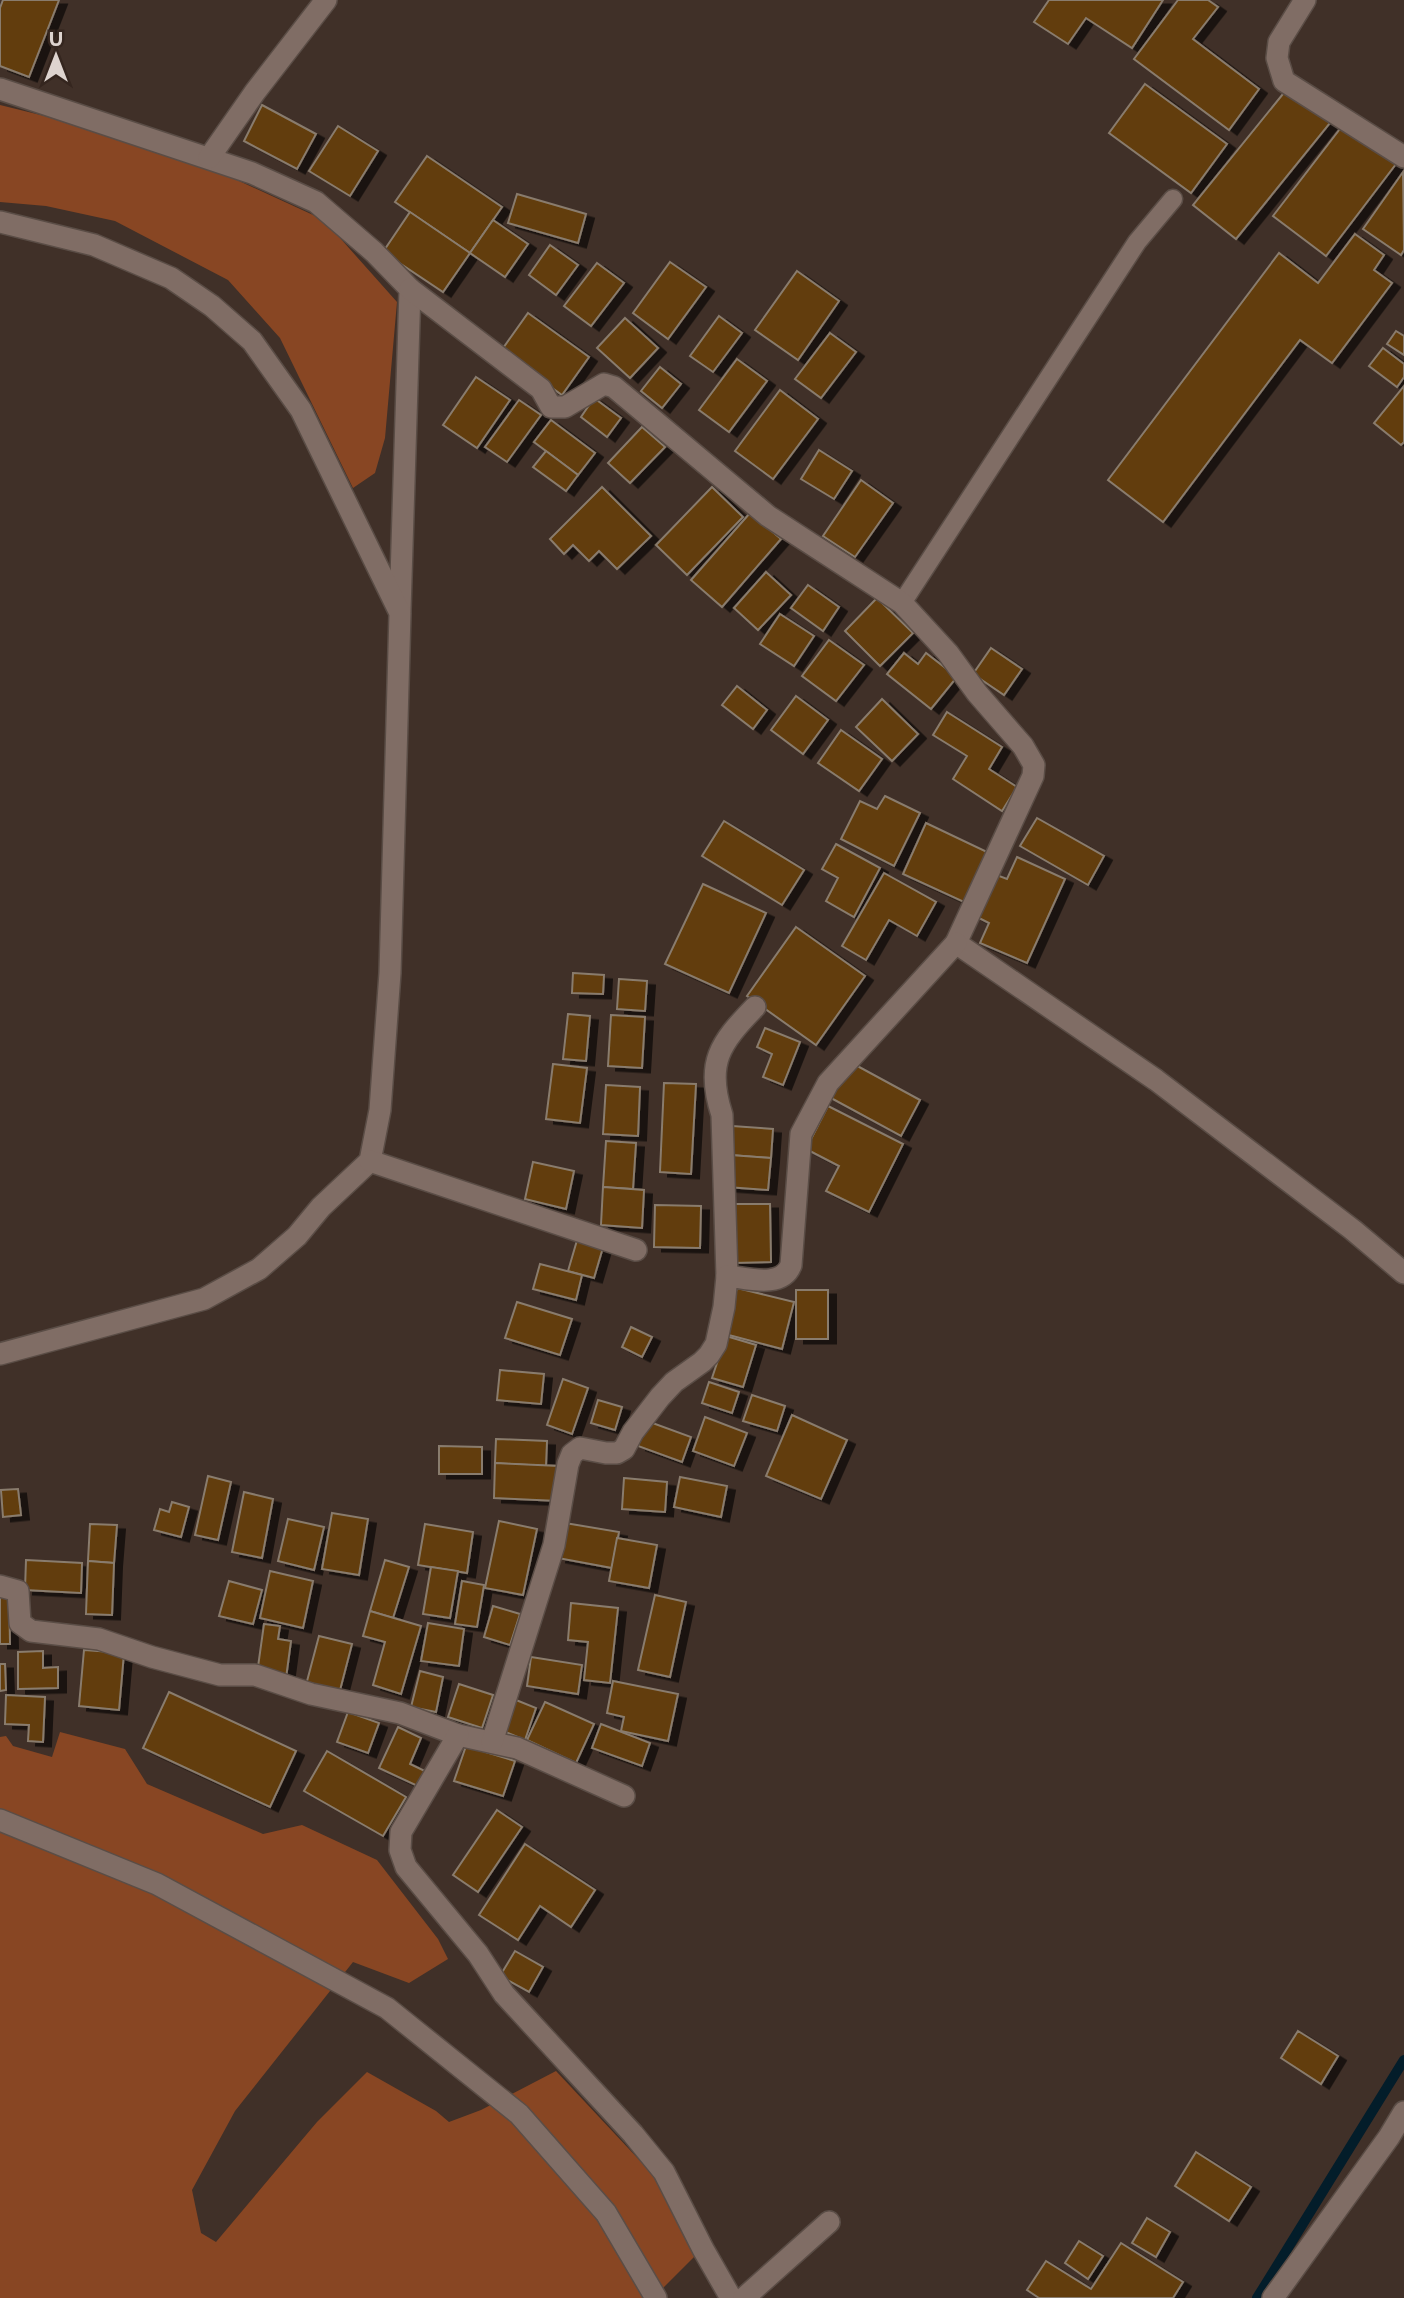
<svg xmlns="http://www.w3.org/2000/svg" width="1404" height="2298" viewBox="0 0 1404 2298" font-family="Montserrat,sans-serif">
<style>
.forest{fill:#884623}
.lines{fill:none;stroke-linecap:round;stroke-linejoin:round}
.stream{stroke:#031d2a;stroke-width:10}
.building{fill:#623c07;stroke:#897b6d;stroke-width:2;filter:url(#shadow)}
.lane-casing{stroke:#5a4d46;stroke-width:21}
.street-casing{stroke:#5a4d46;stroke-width:24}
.lane{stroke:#806d65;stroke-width:18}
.street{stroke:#806d65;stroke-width:21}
</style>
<defs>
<filter id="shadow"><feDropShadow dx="8" dy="4.5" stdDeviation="0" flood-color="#0009"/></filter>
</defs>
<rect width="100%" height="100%" fill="#403028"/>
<g class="forest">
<polygon points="0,105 69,122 213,169 324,220 397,302 385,438 375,473 353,488 280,338 228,280 115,221 46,206 0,202"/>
<polygon points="60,1732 125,1749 147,1784 263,1834 302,1825 377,1860 438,1939 448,1959 409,1983 353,1962 235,2111 192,2190 201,2233 216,2242 317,2122 367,2072 436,2111 449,2122 481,2110 556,2071 658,2180 696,2255 653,2298 0,2298 0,1737 6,1736 13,1746 52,1757"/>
</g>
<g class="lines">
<polyline class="stream" points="1257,2298 1404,2060"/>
</g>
<g class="building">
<polygon points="3,0 59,0 29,77 0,66 0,8"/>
<polygon points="1049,0 1163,0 1132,48 1086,18 1068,44 1034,22"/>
<polygon points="1178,0 1208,0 1218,7 1193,39 1259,89 1229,130 1134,59"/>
<polygon points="1145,84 1227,144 1191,193 1109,133"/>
<polygon points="1287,89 1330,123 1236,239 1193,205"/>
<polygon points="262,105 316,134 297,169 244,141"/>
<polygon points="1343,125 1396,164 1326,256 1273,216"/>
<polygon points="338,126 378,151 350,196 309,171"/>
<polygon points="427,156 502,207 470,253 395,202"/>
<polygon points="1403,172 1404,250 1401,255 1363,229"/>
<polygon points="517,194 586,214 578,243 508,223"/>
<polygon points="410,212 470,253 443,292 383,252"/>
<polygon points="493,220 528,244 505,277 470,253"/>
<polygon points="1355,234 1384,255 1374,270 1392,283 1332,363 1300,340 1163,522 1108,480 1279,253 1318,283"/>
<polygon points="550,245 578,265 556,295 529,275"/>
<polygon points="670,262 706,287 668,339 633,313"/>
<polygon points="597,263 624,283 591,326 564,306"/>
<polygon points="797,271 839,301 798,360 755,330"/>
<polygon points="528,313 589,357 562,395 501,351"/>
<polygon points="719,316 742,333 713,372 690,356"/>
<polygon points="625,318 658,348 630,378 597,348"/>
<polygon points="1396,331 1404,336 1404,355 1387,344"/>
<polygon points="830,333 856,352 821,398 795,379"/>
<polygon points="1383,348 1404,364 1404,377 1397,387 1369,366"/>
<polygon points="737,359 767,381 729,432 699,410"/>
<polygon points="660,367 681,384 662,408 641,391"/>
<polygon points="476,377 510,400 477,448 443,425"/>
<polygon points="1404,386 1404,442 1401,445 1374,423"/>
<polygon points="780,390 818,419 773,479 735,451"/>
<polygon points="594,398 621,418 607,437 581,417"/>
<polygon points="519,400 541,415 507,462 485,447"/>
<polygon points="551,420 595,453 578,475 534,442"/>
<polygon points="642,427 665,447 630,483 608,463"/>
<polygon points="819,450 852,471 834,499 801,479"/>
<polygon points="546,451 578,475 566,491 533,467"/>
<polygon points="861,480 893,503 855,557 823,536"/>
<polygon points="602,487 651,536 617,569 599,551 589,561 573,545 564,554 550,539"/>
<polygon points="712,487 743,517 687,575 656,545"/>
<polygon points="750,513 781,539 722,607 691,580"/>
<polygon points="766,572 791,595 758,630 734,608"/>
<polygon points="808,585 839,607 823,631 791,608"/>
<polygon points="877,598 913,633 880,666 845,631"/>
<polygon points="780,614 814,636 794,666 760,644"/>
<polygon points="829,640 864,665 836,701 802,676"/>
<polygon points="991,648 1022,669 1004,695 973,674"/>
<polygon points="904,653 918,664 926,653 957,677 931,709 887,674"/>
<polygon points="737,686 767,710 753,729 722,705"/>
<polygon points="796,696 828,720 803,754 771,730"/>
<polygon points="882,699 918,734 892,761 856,727"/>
<polygon points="947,712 1002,747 989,769 1017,787 1002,811 953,779 967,756 933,735"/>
<polygon points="841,730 882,759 859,791 818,763"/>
<polygon points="885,796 920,813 894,866 841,839 860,801 877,809"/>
<polygon points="1037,818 1104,856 1088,885 1020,846"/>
<polygon points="724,821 804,870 782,905 702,856"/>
<polygon points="926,823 987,852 964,902 903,874"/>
<polygon points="836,844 880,868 854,917 826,901 838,878 822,869"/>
<polygon points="1017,857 1065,879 1027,963 980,943 989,923 975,916 994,874 1007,879"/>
<polygon points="884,873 936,902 917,936 889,920 866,960 842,946"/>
<polygon points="703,884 766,913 729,993 665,964"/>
<polygon points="796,927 865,976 816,1045 747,996"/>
<polygon points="573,973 604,975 603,994 572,993"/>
<polygon points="619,979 647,981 645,1011 617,1009"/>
<polygon points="568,1014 590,1016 586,1061 563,1059"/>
<polygon points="611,1015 645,1017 642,1068 608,1066"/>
<polygon points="765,1028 800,1042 783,1085 763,1077 772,1054 757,1047"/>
<polygon points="850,1062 920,1100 901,1136 831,1098"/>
<polygon points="553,1064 587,1068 580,1123 546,1119"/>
<polygon points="664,1083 696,1084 691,1174 660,1172"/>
<polygon points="606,1085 640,1087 638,1136 603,1134"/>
<polygon points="828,1106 903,1144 869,1212 826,1191 839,1166 806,1149"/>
<polygon points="732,1126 773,1129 771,1158 730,1155"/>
<polygon points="606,1141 636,1143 633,1189 603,1187"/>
<polygon points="730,1155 771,1158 768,1190 727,1187"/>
<polygon points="533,1162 574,1171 566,1209 525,1199"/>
<polygon points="603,1187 644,1190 642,1228 601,1225"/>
<polygon points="729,1204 770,1204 771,1262 731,1263"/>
<polygon points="655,1205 701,1206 700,1248 654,1247"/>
<polygon points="578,1237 604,1244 594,1278 568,1271"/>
<polygon points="540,1264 582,1275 576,1300 533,1289"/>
<polygon points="737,1288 794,1302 782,1349 725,1334"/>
<rect x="796" y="1290" width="32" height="49"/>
<polygon points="517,1302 572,1319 560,1355 505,1338"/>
<polygon points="631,1327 652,1337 642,1357 622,1347"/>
<polygon points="726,1336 756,1345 743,1387 712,1378"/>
<polygon points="500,1370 544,1374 541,1404 497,1400"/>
<polygon points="563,1379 588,1388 572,1434 547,1425"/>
<polygon points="709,1382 739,1392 732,1413 702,1403"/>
<polygon points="752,1395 785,1406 777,1431 743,1421"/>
<polygon points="598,1400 622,1407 615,1430 591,1423"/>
<polygon points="792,1415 847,1440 821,1499 766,1476"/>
<polygon points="705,1417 747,1433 734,1466 693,1451"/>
<polygon points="647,1421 691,1437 682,1462 638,1446"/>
<polygon points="496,1439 547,1441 546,1466 495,1463"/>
<polygon points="439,1446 482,1447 482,1474 439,1474"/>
<polygon points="495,1463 559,1466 558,1501 494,1498"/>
<polygon points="208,1476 231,1482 218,1540 195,1535"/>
<polygon points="680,1477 727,1486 721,1517 674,1507"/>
<polygon points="624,1478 667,1482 665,1512 622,1509"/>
<polygon points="18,1489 21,1515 3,1517 1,1490"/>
<polygon points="244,1492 273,1499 262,1558 232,1552"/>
<polygon points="172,1502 189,1507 181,1537 154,1530 160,1509 169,1512"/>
<polygon points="332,1513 368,1519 359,1575 322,1569"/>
<polygon points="288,1519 324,1527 314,1570 278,1561"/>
<polygon points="499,1521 537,1529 523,1595 485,1588"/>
<polygon points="565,1523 619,1532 612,1568 558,1558"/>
<polygon points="90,1524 117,1525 114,1563 88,1561"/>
<polygon points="425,1524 473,1532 467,1573 418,1565"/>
<polygon points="617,1538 657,1545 649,1588 609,1581"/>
<polygon points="26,1560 82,1563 81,1593 25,1590"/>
<polygon points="385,1560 409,1567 393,1618 370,1611"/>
<polygon points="88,1561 114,1563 112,1615 86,1614"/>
<polygon points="431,1567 458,1571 450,1618 423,1614"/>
<polygon points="270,1571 313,1581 303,1628 260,1618"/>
<polygon points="229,1581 262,1590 253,1624 219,1616"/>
<polygon points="462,1581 484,1585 477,1627 455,1624"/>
<polygon points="655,1595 686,1602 670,1677 638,1670"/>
<polygon points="0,1596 9,1596 10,1644 0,1644"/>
<polygon points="571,1603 618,1608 610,1683 584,1680 588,1642 568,1640"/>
<polygon points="493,1606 520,1614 510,1645 484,1637"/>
<polygon points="370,1611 421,1626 401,1694 373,1685 385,1642 363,1636"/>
<polygon points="428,1623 464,1629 459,1666 421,1661"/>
<polygon points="264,1624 280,1626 278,1639 291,1641 286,1678 257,1674"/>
<polygon points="319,1636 352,1644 339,1694 306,1685"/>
<polygon points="84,1650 124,1653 119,1710 79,1706"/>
<polygon points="43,1651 43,1668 58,1667 58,1688 18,1689 18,1652"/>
<polygon points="531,1657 582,1665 578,1694 527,1686"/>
<polygon points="0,1664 5,1664 6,1690 0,1691"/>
<polygon points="420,1671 443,1677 436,1712 411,1707"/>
<polygon points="613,1681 678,1694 668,1741 621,1731 624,1717 607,1713"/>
<polygon points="459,1684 493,1695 482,1728 448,1717"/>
<polygon points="169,1692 296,1751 270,1807 143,1748"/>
<polygon points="6,1695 45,1697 43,1742 28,1741 29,1725 5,1724"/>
<polygon points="516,1700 536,1708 525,1740 503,1731"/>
<polygon points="545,1702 594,1724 576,1763 527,1740"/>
<polygon points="348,1712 379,1723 368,1753 337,1742"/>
<polygon points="601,1724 650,1743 642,1766 592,1748"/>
<polygon points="398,1727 421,1738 410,1764 429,1773 422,1788 379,1768"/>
<polygon points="466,1746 515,1761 503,1796 454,1781"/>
<polygon points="327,1751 406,1797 383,1836 304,1791"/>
<polygon points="497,1810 522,1827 478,1892 453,1875"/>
<polygon points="525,1844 595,1890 571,1927 540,1906 518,1940 479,1915"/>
<polygon points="515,1951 543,1967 529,1992 500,1976"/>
<polygon points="1298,2031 1338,2056 1321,2084 1281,2058"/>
<polygon points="1196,2152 1251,2187 1229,2221 1175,2186"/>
<polygon points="1147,2218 1170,2232 1156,2257 1132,2243"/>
<polygon points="1079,2241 1103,2256 1088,2279 1065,2263"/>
<polygon points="1121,2243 1183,2282 1173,2298 1039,2298 1027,2290 1046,2261 1091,2289"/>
</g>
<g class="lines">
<g class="lane-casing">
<polyline id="lane" points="902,603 1137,242 1173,199"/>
</g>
<g class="street-casing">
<g id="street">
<polyline points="1305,0 1279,42 1277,58 1284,81 1404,157"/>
<polyline points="0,89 252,173 316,202 374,252 410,289 400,610"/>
<polyline points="209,158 255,92 326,0"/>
<polyline points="0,222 94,245 171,278 212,306 252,341 301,410 400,613 390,973 380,1110 370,1161 321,1207 297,1236 259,1269 204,1299 0,1354"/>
<polyline points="410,289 541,389 551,407 565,407 604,384 614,387 768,516 902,603 948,653 977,693 1023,746 1034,765 1033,776 956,943 1156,1080 1353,1230 1404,1273"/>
<polyline points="370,1161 636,1250"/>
<path d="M727 1276 722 1115C705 1063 720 1043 755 1007"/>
<polyline points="0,1586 18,1591 20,1623 31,1631 99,1639 152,1657 220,1675 255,1675 311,1694 400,1713 458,1735 517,1748 624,1796"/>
<polyline points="458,1735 401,1832 400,1850 406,1867 478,1954 504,1994 633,2134 664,2172 703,2249 731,2298"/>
<path d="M492 1742 554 1545 568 1464 572 1454 580 1448 606 1453H617L624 1449 633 1432 660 1397 674 1382 702 1362 709 1355 716 1344 724 1307 727 1276C747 1278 782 1289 791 1265L801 1134 828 1083 956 943"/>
<polyline points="0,1820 157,1884 387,2008 519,2114 606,2213 656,2298"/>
<polyline points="744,2298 829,2222"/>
<polyline points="1273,2298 1389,2137 1404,2112"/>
</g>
</g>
<use href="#lane" class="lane"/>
<use href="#street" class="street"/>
</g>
<g transform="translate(56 56)" stroke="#35261f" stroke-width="5" paint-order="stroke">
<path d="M0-5L12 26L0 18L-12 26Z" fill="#ded4cf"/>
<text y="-10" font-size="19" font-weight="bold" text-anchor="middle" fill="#ded4cf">U</text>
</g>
</svg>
